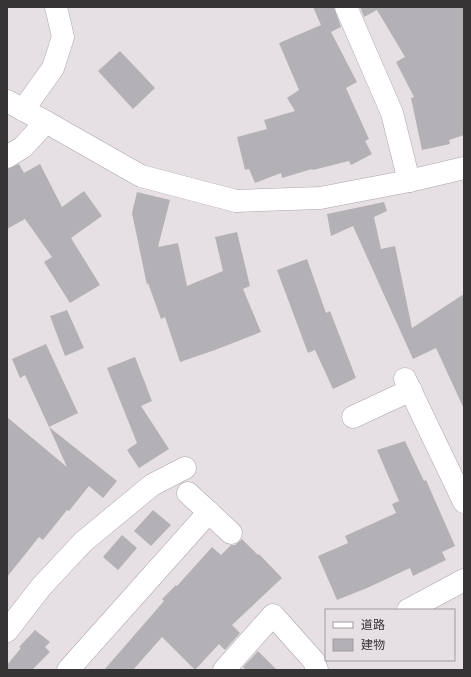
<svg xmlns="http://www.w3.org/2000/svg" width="471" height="677" viewBox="0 0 471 677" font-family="'Libre Baskerville','Noto Sans JP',serif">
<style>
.building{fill:#b4b1b6}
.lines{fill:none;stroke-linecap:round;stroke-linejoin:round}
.street-casing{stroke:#aba5a9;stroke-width:23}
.street{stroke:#fff;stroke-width:22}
</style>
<rect width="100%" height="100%" fill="#e6e0e4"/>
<g class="building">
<polygon points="313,7 334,7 341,27 331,32 357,82 346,88 369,139 365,141 372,154 351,165 349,161 313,170 312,169 282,178 281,173 255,183 249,169 245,170 237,137 267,129 264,120 295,111 287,98 299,90 279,43 321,25"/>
<polygon points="360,7 464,7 464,135 449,140 450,144 422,150 411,98 414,97 396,62 405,57 377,10 364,17"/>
<polygon points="120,51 155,88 133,109 98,71"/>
<polygon points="19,164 24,173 40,164 62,207 84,191 102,216 71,238 100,285 70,303 44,262 52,257 25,219 7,229 7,169"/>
<polygon points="137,192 170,200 158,247 178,243 187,286 223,271 215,237 237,232 250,286 243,289 261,332 215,350 180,362 165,317 161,319 148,283 147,285 132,213"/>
<polygon points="384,202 387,211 374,217 381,249 395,246 412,328 464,294 464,409 436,348 413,359 353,226 331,236 327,214"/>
<polygon points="307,259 326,313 330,311 356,378 333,389 315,350 308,353 277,270"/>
<polygon points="67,310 84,348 65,356 50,316"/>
<polygon points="46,344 78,413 49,427 25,375 20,378 12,359"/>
<polygon points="135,357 152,401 141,406 169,449 139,468 127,450 137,443 107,368"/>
<polygon points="7,417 67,467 49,427 117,481 103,498 89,486 69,511 67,510 43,540 39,537 7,577"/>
<polygon points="405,441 424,481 426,480 455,546 442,552 446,560 413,576 410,568 367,588 337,600 318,556 348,543 345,536 396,513 392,504 399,501 377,450"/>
<polygon points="153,510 171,525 151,546 134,531"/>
<polygon points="122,535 137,548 118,570 103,557"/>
<polygon points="242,539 258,555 259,554 282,578 232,625 240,633 225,650 219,644 195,670 162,637 133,670 104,670 164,601 162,599 176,585 177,586 212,547 221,555 231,545 235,545"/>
<polygon points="35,630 50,642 45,647 50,652 32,670 7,670 7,665 21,648 19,647"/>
<polygon points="258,651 277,670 246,670 243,667"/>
</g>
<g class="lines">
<g class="street-casing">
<g id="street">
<polyline points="346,7 392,113 409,181"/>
<polyline points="7,101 46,122 141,176 236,201 320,198 409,181 464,168"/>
<polyline points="23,110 53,68 63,37 56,7"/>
<polyline points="7,157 23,147 46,122"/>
<polyline points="405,379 464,502"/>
<polyline points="353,417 411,390"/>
<polyline points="188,493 231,533"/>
<polyline points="408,610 464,580"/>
<polyline points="7,631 41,587 83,542 152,485 185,468"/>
<polyline points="68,670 209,512"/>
<polyline points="224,670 273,615 314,661 317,670"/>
</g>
</g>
<use href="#street" class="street"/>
</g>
<rect width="471" height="677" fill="none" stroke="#373436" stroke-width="16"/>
<rect x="325" y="609" width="130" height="52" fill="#e6e0e4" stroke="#a09b9e"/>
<rect x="333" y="622" width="20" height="6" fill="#ffffff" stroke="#a09b9e"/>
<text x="361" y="629" font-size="12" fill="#373436">道路</text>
<rect x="333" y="639" width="20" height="12" fill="#b4b1b6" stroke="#a09b9e"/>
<text x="361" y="649" font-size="12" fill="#373436">建物</text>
</svg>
